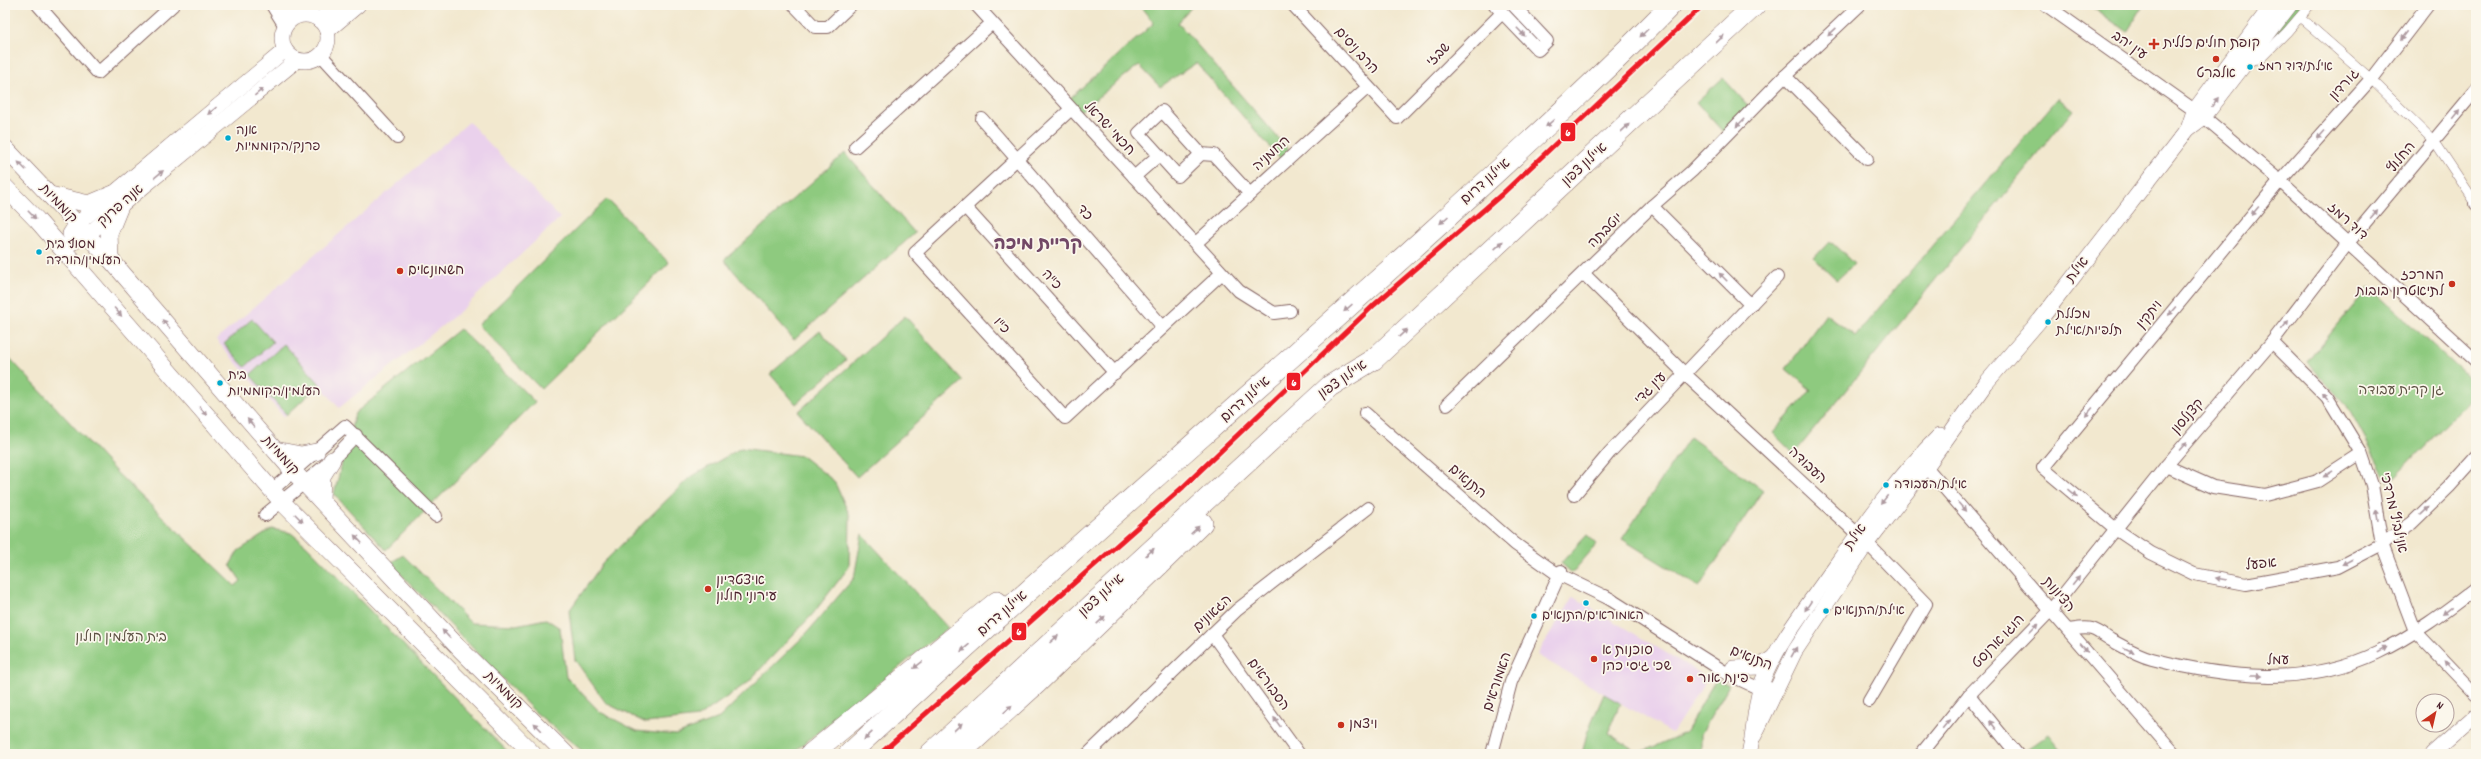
<svg xmlns="http://www.w3.org/2000/svg" width="2481" height="759" viewBox="0 0 2481 759" font-family="Dekko,'Playpen Sans Hebrew',sans-serif">
<style>
.built{fill:#ead1ec}
.green{fill:#8eca7f;stroke:#6c7455}
.lines{fill:none;stroke-linecap:round;stroke-linejoin:round}
.pedestrian-casing{stroke:#856564;stroke-width:10}
.minor-casing{stroke:#856564;stroke-width:14}
.tertiary-casing{stroke:#856564;stroke-width:16}
.secondary-casing{stroke:#856564;stroke-width:18}
.motorway-casing{stroke:#856564;stroke-width:22}
.pedestrian{stroke:#fff;stroke-width:9}
.minor{stroke:#fff;stroke-width:12}
.tertiary{stroke:#fff;stroke-width:15}
.secondary{stroke:#fff;stroke-width:17}
.motorway{stroke:#fff;stroke-width:21}
.rail-1-casing{stroke:#fbf7ec;stroke-width:8}
.rail-1{stroke:#ed1d26;stroke-width:5}
.oneway{fill:#ae9aa0}
.poi-dot{fill:#c8321e;stroke:#fbf7ec;stroke-width:1.5}
.bus-dot{fill:#00a9ce;stroke:#fbf7ec;stroke-width:1.5}
.labels{text-anchor:middle;dominant-baseline:central;stroke-width:3.5;stroke-linejoin:round;paint-order:stroke}
.bus-label{font-size:13px;fill:#4a1f2b;stroke:#fbf7ec;text-anchor:start}
.poi-label{font-size:14px;fill:#4a1f2b;stroke:#fbf7ec;text-anchor:start}
.street-label{font-size:14px;fill:#4a1f2b;stroke:#fbf7ec}
.park-label{font-size:14px;fill:#5e5244;stroke:#fbf7ec}
.district-label{font-size:18px;font-weight:bold;fill:#724866;stroke:#fbf7ec}
.line-badge{stroke:#fbf7ec;stroke-width:1.5}
.badge-label{font-size:11px;text-anchor:middle;font-weight:bold;fill:#fff}
</style>
<rect width="100%" height="100%" fill="#fbf7ec"/>
<filter id="ink" filterUnits="userSpaceOnUse"><feTurbulence type="fractalNoise" baseFrequency=".025" numOctaves="2"/><feDisplacementMap in="SourceGraphic" scale="8" xChannelSelector="R" yChannelSelector="G"/><feConvolveMatrix kernelMatrix="1 2 1 2 8 2 1 2 1" color-interpolation-filters="sRGB"/></filter>
<filter id="wash" filterUnits="userSpaceOnUse"><feTurbulence type="fractalNoise" baseFrequency=".012" numOctaves="4" result="noise"/><feDisplacementMap in="SourceGraphic" scale="16" xChannelSelector="R" yChannelSelector="G"/><feGaussianBlur stdDeviation="0.9" result="paint"/><feColorMatrix in="noise" values="0 0 0 0 0 0 0 0 0 0 0 0 0 0 0 0 0 1.4 0 .05"/><feComposite in="paint" operator="in"/></filter>
<g filter="url(#wash)">
<rect width="100%" height="100%" fill="#f2e8cf"/>
<g class="built">
<polygon points="469,122 560,218 457,314 339,408 320,385 284,417 216,340"/>
<polygon points="1573,597 1708,678 1672,733 1537,655"/>
</g>
<g class="green">
<polygon points="1139,5 1193,5 1178,23 1293,155 1284,163 1196,63 1160,87 1139,65 1079,112 1068,100 1154,23"/>
<polygon points="2093,5 2144,5 2127,32 2092,7"/>
<polygon points="2288,5 2307,5 2260,56"/>
<polygon points="1723,78 1752,110 1725,134 1696,102"/>
<polygon points="2058,98 2073,110 1794,454 1773,433 1811,390 1786,369 1826,314 1855,336"/>
<polygon points="845,153 915,233 794,340 724,260"/>
<polygon points="607,199 669,263 541,389 478,325"/>
<polygon points="1830,241 1854,264 1837,280 1814,258"/>
<polygon points="2369,287 2476,384 2476,393 2389,483 2347,406 2307,362"/>
<polygon points="905,316 963,381 857,477 798,412"/>
<polygon points="252,319 273,342 245,367 224,344"/>
<polygon points="460,329 535,402 386,550 334,494 355,413"/>
<polygon points="820,331 846,360 796,404 770,374"/>
<polygon points="284,344 320,384 287,415 250,375"/>
<polygon points="5,353 117,473 235,586 241,581 230,565 238,551 272,529 291,533 307,546 510,754 5,754"/>
<polygon points="1690,437 1763,490 1699,587 1622,539"/>
<polygon points="741,448 802,456 834,481 850,516 849,567 812,615 747,683 698,717 646,723 606,703 575,660 569,611 603,563 689,478"/>
<polygon points="862,534 948,628 791,754 586,754 534,711 390,563 403,555 471,623 516,625 546,619 560,628 566,677 600,712 637,731 676,735 719,718 805,635 854,578"/>
<polygon points="1587,535 1597,544 1572,573 1561,563"/>
<polygon points="1716,679 1729,685 1701,734 1701,754 1582,754 1587,733 1604,694 1620,703 1608,733 1639,753 1685,733"/>
<polygon points="2049,734 2065,754 2021,754"/>
</g>
</g>
<g filter="url(#ink)">
<g class="lines">
<g class="pedestrian-casing">
<g id="pedestrian">
<polyline points="2300,17 2371,79 2435,142 2475,202"/>
<polyline points="2247,60 2260,59 2287,32 2310,5"/>
</g>
</g>
<g class="minor-casing">
<g id="minor">
<polyline points="38,5 98,73 173,5"/>
<polyline points="272,5 285,26"/>
<polyline points="276,5 296,17"/>
<polyline points="794,5 815,27 828,27 851,5"/>
<polyline points="976,5 1239,291 1274,313 1290,311"/>
<polyline points="1293,5 1397,118 1502,13"/>
<polyline points="1495,5 1538,50 1547,41 1513,5"/>
<polyline points="2046,5 2204,117 2280,181 2476,361"/>
<polyline points="2428,5 2371,79 2280,181 2043,468 2117,530 2151,553 2194,574 2246,584 2338,567 2382,544 2412,523 2449,487 2476,457"/>
<polyline points="321,55 397,138"/>
<polyline points="1785,76 1867,159"/>
<polyline points="1070,110 915,253 1065,418 1222,273"/>
<polyline points="982,119 1163,327"/>
<polyline points="855,147 992,23"/>
<polyline points="1159,155 1178,176 1201,154"/>
<polyline points="1134,177 1159,155 1139,133 1162,111 1201,154 1214,155 1250,194"/>
<polyline points="2476,200 2476,204"/>
<polyline points="1652,206 1751,305"/>
<polyline points="965,207 1115,373"/>
<polyline points="1196,243 1368,87"/>
<polyline points="1584,274 1686,375 1867,543 1926,604 1869,701"/>
<polyline points="2272,342 2327,397 2361,453 2372,485 2382,544 2415,631 2476,695"/>
<polyline points="1447,405 1652,206 1692,171 1785,76 1860,5"/>
<polyline points="1365,413 1515,544 1556,573 1612,600"/>
<polyline points="1921,461 2175,754"/>
<polyline points="2166,466 2213,487 2265,495 2318,481 2361,453"/>
<polyline points="272,490 345,426 436,516"/>
<polyline points="1574,495 1610,452 1777,277"/>
<polyline points="265,515 332,460 356,435"/>
<polyline points="1605,596 1728,674 1760,689 1769,688"/>
<path d="M2068 630C2076 629 2085 627 2092 629 2098 631 2105 636 2111 640 2124 647 2137 655 2152 659 2226 678 2305 687 2377 653 2413 636 2445 612 2476 588"/>
<polyline points="1212,634 1299,754"/>
<polyline points="1969,695 2017,754"/>
<polyline points="1088,754 1237,610 1368,508"/>
<polyline points="1492,754 1511,682 1561,571"/>
<polyline points="1921,754 1969,695 2051,610 2166,466 2272,342 2348,243 2476,90"/>
</g>
</g>
<g class="tertiary-casing">
<g id="tertiary">
<circle cx="305" cy="38" r="23"/>
<polyline points="319,20 336,5"/>
<polyline points="327,31 358,5"/>
<polyline points="2188,129 2194,111 2272,5"/>
<polyline points="70,234 76,225 285,50"/>
<polyline points="61,248 88,235 120,206 297,60"/>
<polyline points="1733,668 1759,667 1774,657"/>
<polyline points="1754,736 1795,651 1867,543 1927,466 1986,383 2040,320 2188,129 2204,117 2290,5"/>
<path d="M1749 754C1755 730 1754 703 1763 680 1777 645 1802 613 1824 582 1860 531 1895 479 1940 435"/>
<polyline points="2432,754 2476,715"/>
</g>
</g>
<g class="secondary-casing">
<g id="secondary">
<polyline points="5,148 110,259 293,471 461,650 566,754"/>
<polyline points="5,187 37,220 283,503 533,754"/>
<polyline points="50,195 89,204 113,194"/>
<polyline points="110,259 109,233 120,206"/>
<polyline points="275,450 301,455 316,452"/>
<polyline points="321,500 322,476 332,460"/>
</g>
</g>
<g class="motorway-casing">
<g id="motorway">
<polyline points="811,754 997,602"/>
<path d="M849 754C1042 574 1244 402 1440 224 1518 152 1597 81 1671 5"/>
<polyline points="930,754 1330,386 1374,359 1755,5"/>
<polyline points="959,754 1037,683 1202,523"/>
</g>
</g>
<use href="#pedestrian" class="pedestrian"/>
<use href="#minor" class="minor"/>
<use href="#tertiary" class="tertiary"/>
<use href="#secondary" class="secondary"/>
<use href="#motorway" class="motorway"/>
<g class="rail-1-casing">
<polyline id="rail-1" points="880,754 1183,487 1374,305 1501,195 1703,5"/>
</g>
<use href="#rail-1" class="rail-1"/>
</g>
<defs><path id="oneway-solid" d="M-6-.8H1V-3.2L6.5 0L1 3.2V.8H-6Z"/></defs>
<g class="oneway">
<use href="#oneway-solid" transform="translate(1521 32) rotate(46)"/>
<use href="#oneway-solid" transform="translate(1832 32) rotate(137)"/>
<use href="#oneway-solid" transform="translate(1644 33) rotate(135)"/>
<use href="#oneway-solid" transform="translate(2404 36) rotate(127)"/>
<use href="#oneway-solid" transform="translate(1720 39) rotate(-44)"/>
<use href="#oneway-solid" transform="translate(259 92) rotate(-39)"/>
<use href="#oneway-solid" transform="translate(2215 102) rotate(-54)"/>
<use href="#oneway-solid" transform="translate(212 111) rotate(140)"/>
<use href="#oneway-solid" transform="translate(2457 114) rotate(-51)"/>
<use href="#oneway-solid" transform="translate(1550 123) rotate(138)"/>
<use href="#oneway-solid" transform="translate(1740 123) rotate(135)"/>
<use href="#oneway-solid" transform="translate(1625 128) rotate(-43)"/>
<use href="#oneway-solid" transform="translate(2321 135) rotate(132)"/>
<use href="#oneway-solid" transform="translate(22 166) rotate(-134)"/>
<use href="#oneway-solid" transform="translate(159 174) rotate(-39)"/>
<use href="#oneway-solid" transform="translate(2255 211) rotate(130)"/>
<use href="#oneway-solid" transform="translate(2374 214) rotate(-50)"/>
<use href="#oneway-solid" transform="translate(32 215) rotate(46)"/>
<use href="#oneway-solid" transform="translate(1444 220) rotate(138)"/>
<use href="#oneway-solid" transform="translate(1499 245) rotate(-43)"/>
<use href="#oneway-solid" transform="translate(1723 277) rotate(-135)"/>
<use href="#oneway-solid" transform="translate(1348 308) rotate(138)"/>
<use href="#oneway-solid" transform="translate(2172 311) rotate(130)"/>
<use href="#oneway-solid" transform="translate(118 312) rotate(49)"/>
<use href="#oneway-solid" transform="translate(166 324) rotate(-131)"/>
<use href="#oneway-solid" transform="translate(2285 325) rotate(-52)"/>
<use href="#oneway-solid" transform="translate(1403 333) rotate(-43)"/>
<use href="#oneway-solid" transform="translate(2326 397) rotate(-129)"/>
<use href="#oneway-solid" transform="translate(203 411) rotate(49)"/>
<use href="#oneway-solid" transform="translate(2089 412) rotate(130)"/>
<use href="#oneway-solid" transform="translate(251 423) rotate(-131)"/>
<use href="#oneway-solid" transform="translate(2183 446) rotate(-49)"/>
<use href="#oneway-solid" transform="translate(2328 474) rotate(148)"/>
<use href="#oneway-solid" transform="translate(2073 493) rotate(40)"/>
<use href="#oneway-solid" transform="translate(1884 500) rotate(128)"/>
<use href="#oneway-solid" transform="translate(1962 507) rotate(49)"/>
<use href="#oneway-solid" transform="translate(2424 511) rotate(-44)"/>
<use href="#oneway-solid" transform="translate(2377 515) rotate(-100)"/>
<use href="#oneway-solid" transform="translate(299 518) rotate(45)"/>
<use href="#oneway-solid" transform="translate(1195 530) rotate(-44)"/>
<use href="#oneway-solid" transform="translate(358 539) rotate(-133)"/>
<use href="#oneway-solid" transform="translate(1150 552) rotate(-42)"/>
<use href="#oneway-solid" transform="translate(2347 562) rotate(152)"/>
<use href="#oneway-solid" transform="translate(2221 579) rotate(-170)"/>
<use href="#oneway-solid" transform="translate(2076 580) rotate(-51)"/>
<use href="#oneway-solid" transform="translate(1808 606) rotate(124)"/>
<use href="#oneway-solid" transform="translate(2447 611) rotate(142)"/>
<use href="#oneway-solid" transform="translate(1101 620) rotate(-44)"/>
<use href="#oneway-solid" transform="translate(2034 628) rotate(-46)"/>
<use href="#oneway-solid" transform="translate(446 634) rotate(-133)"/>
<use href="#oneway-solid" transform="translate(1054 639) rotate(-42)"/>
<use href="#oneway-solid" transform="translate(965 648) rotate(139)"/>
<use href="#oneway-solid" transform="translate(2084 648) rotate(49)"/>
<use href="#oneway-solid" transform="translate(2129 650) rotate(25)"/>
<use href="#oneway-solid" transform="translate(2382 650) rotate(-29)"/>
<use href="#oneway-solid" transform="translate(1794 652) rotate(-61)"/>
<use href="#oneway-solid" transform="translate(918 665) rotate(142)"/>
<use href="#oneway-solid" transform="translate(2449 666) rotate(-134)"/>
<use href="#oneway-solid" transform="translate(2256 676)"/>
<use href="#oneway-solid" transform="translate(1008 709) rotate(-42)"/>
<use href="#oneway-solid" transform="translate(1277 722) rotate(-125)"/>
<use href="#oneway-solid" transform="translate(1946 724) rotate(-51)"/>
<use href="#oneway-solid" transform="translate(1993 725) rotate(-129)"/>
<use href="#oneway-solid" transform="translate(538 727) rotate(-135)"/>
<use href="#oneway-solid" transform="translate(958 727) rotate(-43)"/>
<use href="#oneway-solid" transform="translate(868 736) rotate(137)"/>
</g>
</g>
<g class="poi-dot">
<path d="M2152 38h4v4h4v4h-4v4h-4v-4h-4v-4h4z"/>
<circle cx="2216" cy="59" r="4"/>
<circle cx="400" cy="271" r="4"/>
<circle cx="2452" cy="284" r="4"/>
<circle cx="708" cy="589" r="4"/>
<circle cx="1594" cy="659" r="4"/>
<circle cx="1690" cy="679" r="4"/>
<circle cx="1341" cy="725" r="4"/>
</g>
<g class="bus-dot">
<circle cx="2250" cy="67" r="3.5"/>
<circle cx="228" cy="138" r="3.5"/>
<circle cx="39" cy="252" r="3.5"/>
<circle cx="2048" cy="322" r="3.5"/>
<circle cx="220" cy="383" r="3.5"/>
<circle cx="1886" cy="485" r="3.5"/>
<circle cx="1586" cy="603" r="3.5"/>
<circle cx="1826" cy="611" r="3.5"/>
<circle cx="1534" cy="616" r="3.5"/>
</g>
<g class="labels">
<g class="bus-label">
<text x="2258" y="67">אילת/דוד רמז</text>
<text x="236" y="131">אנה<tspan x="236" dy="16">פרנק/הקוממיות</tspan></text>
<text x="46" y="245">מסוף בית<tspan x="46" dy="16">העלמין/הורדה</tspan></text>
<text x="2056" y="315">מכללת<tspan x="2056" dy="16">תלפיות/אילת</tspan></text>
<text x="228" y="376">בית<tspan x="228" dy="16">העלמין/הקוממיות</tspan></text>
<text x="1894" y="485">אילת/העבודה</text>
<text x="1834" y="611">אילת/התנאים</text>
<text x="1542" y="616">האמוראים/התנאים</text>
</g>
<g class="poi-label">
<text x="2163" y="44">קופת חולים כללית</text>
<text x="2216" y="74" text-anchor="middle">אלברט</text>
<text x="408" y="271">חשמונאים</text>
<text x="2444" y="276" text-anchor="end">המרכז<tspan x="2444" dy="16">לתיאטרון בובות</tspan></text>
<text x="716" y="581">איצטדיון<tspan x="716" dy="16">עירוני חולון</tspan></text>
<text x="1602" y="651">סוכנות א<tspan x="1602" dy="16">שכ' ג'סי כהן</tspan></text>
<text x="1698" y="679">פינת אור</text>
<text x="1349" y="725">ויצמן</text>
</g>
<g class="street-label">
<text transform="translate(2129 46) rotate(35)">עין יהב</text>
<text transform="translate(1356 51) rotate(48)">הרב ניסים</text>
<text transform="translate(1439 55) rotate(-45)">שבזי</text>
<text transform="translate(2345 85) rotate(-48)">גורדון</text>
<text transform="translate(1109 129) rotate(47)">חכמי ישראל</text>
<text transform="translate(1272 154) rotate(-42)">החמניה</text>
<text transform="translate(2402 158) rotate(-50)">החלוץ</text>
<text transform="translate(1585 165) rotate(-43)">איילון צפון</text>
<text transform="translate(1486 182) rotate(-42)">איילון דרום</text>
<text transform="translate(58 204) rotate(47)">קוממיות</text>
<text transform="translate(121 206) rotate(-41)">אנה פרנק</text>
<text transform="translate(1084 213) rotate(49)">כד</text>
<text transform="translate(2347 222) rotate(42)">דוד רמז</text>
<text transform="translate(1606 231) rotate(-45)">יוטבתה</text>
<text transform="translate(2078 270) rotate(-52)">אילת</text>
<text transform="translate(1051 280) rotate(48)">כ"ה</text>
<text transform="translate(2150 315) rotate(-50)">ויתקין</text>
<text transform="translate(1001 326) rotate(48)">כ"ו</text>
<text transform="translate(1343 380) rotate(-35)">איילון צפון</text>
<text transform="translate(1651 389) rotate(-45)">עין גדי</text>
<text transform="translate(1246 400) rotate(-42)">איילון דרום</text>
<text transform="translate(2188 417) rotate(-49)">קצנלסון</text>
<text transform="translate(280 456) rotate(48)">קוממיות</text>
<text transform="translate(1807 466) rotate(43)">העבודה</text>
<text transform="translate(1467 482) rotate(41)">התנאים</text>
<text transform="translate(2393 513) rotate(77)">אנילביץ מרדכי</text>
<text transform="translate(1856 537) rotate(-54)">אילת</text>
<text transform="translate(2261 565) rotate(-6)">אפעל</text>
<text transform="translate(2058 595) rotate(49)">הציונות</text>
<text transform="translate(1102 596) rotate(-42)">איילון צפון</text>
<text transform="translate(1003 614) rotate(-41)">איילון דרום</text>
<text transform="translate(1213 614) rotate(-43)">הגאונים</text>
<text transform="translate(1999 642) rotate(-46)">הוגו ארנסט</text>
<text transform="translate(1751 659) rotate(22)">התנאים</text>
<text transform="translate(2278 661) rotate(-2)">עמל</text>
<text transform="translate(1498 682) rotate(-71)">האמוראים</text>
<text transform="translate(1268 685) rotate(54)">הסבוראים</text>
<text transform="translate(503 691) rotate(45)">קוממיות</text>
</g>
<g class="park-label">
<text x="2401" y="391">גן קרית עבודה</text>
<text x="121" y="638">בית העלמין חולון</text>
</g>
<g class="district-label">
<text x="1038" y="245">קריית מיכה</text>
</g>
</g>
<g class="line-badge">
<rect x="1560" y="122" width="16" height="20" rx="4" fill="#ed1d26"/>
<rect x="1286" y="372" width="15" height="19" rx="4" fill="#ed1d26"/>
<rect x="1011" y="622" width="16" height="19" rx="4" fill="#ed1d26"/>
</g>
<g class="badge-label">
<text x="1568" y="136">6</text>
<text x="1294" y="386">6</text>
<text x="1019" y="635">6</text>
</g>
<rect width="2481" height="759" fill="none" stroke="#fbf7ec" stroke-width="20"/>
<g transform="translate(2435 713) rotate(34)"><circle r="19" fill="#fbf7ec" stroke="#b4a19f"/>
<path d="M0-3L7 15L0 10L-7 15Z" fill="#c8321e"/>
<text y="-6" font-size="11" font-weight="bold" text-anchor="middle" fill="#4a1f2b">N</text>
</g>
</svg>
